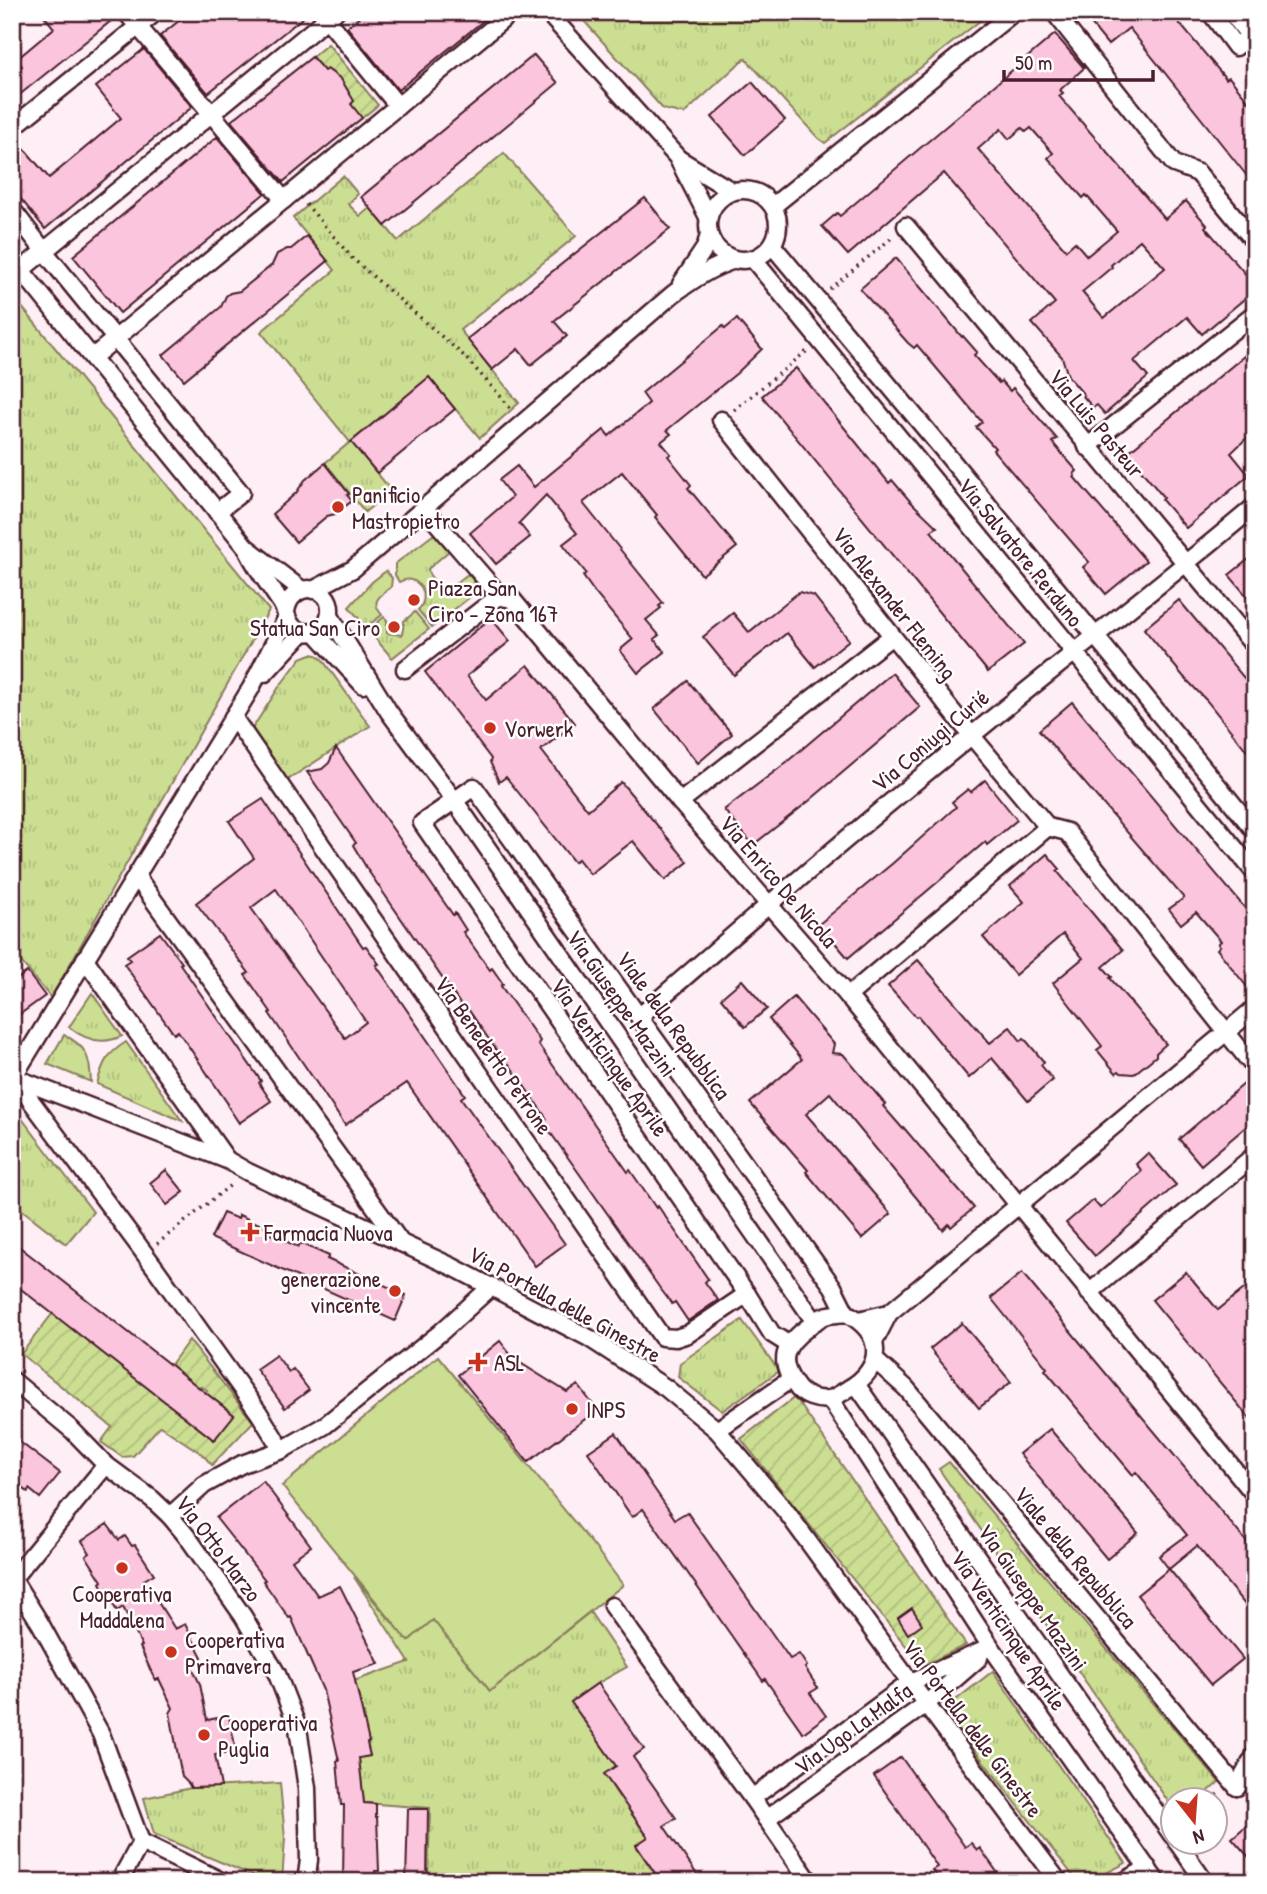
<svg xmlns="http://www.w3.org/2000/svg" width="1267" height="1894" viewBox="0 0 1267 1894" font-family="'Patrick Hand',sans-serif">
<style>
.grass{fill:url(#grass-tufts);stroke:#8a7e5e;stroke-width:2}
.garden{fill:url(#garden-furrows);stroke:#8a7e5e;stroke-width:2}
.pitch{fill:#cbde92;stroke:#8a7e5e;stroke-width:2}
.building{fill:#fbc5de;stroke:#4a1f2b;stroke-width:2;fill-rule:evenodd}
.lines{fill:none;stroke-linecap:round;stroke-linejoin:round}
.street-casing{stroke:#4a1f2b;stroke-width:21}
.path{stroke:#4a1f2b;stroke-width:3.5;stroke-dasharray:2 5;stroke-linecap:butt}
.street{stroke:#fff;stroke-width:16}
.poi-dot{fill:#c8321e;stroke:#fff;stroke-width:2.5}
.labels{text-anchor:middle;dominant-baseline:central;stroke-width:5;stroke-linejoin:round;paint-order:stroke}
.street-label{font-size:23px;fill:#4a1f2b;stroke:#fff}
.poi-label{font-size:23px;fill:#4a1f2b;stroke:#fff;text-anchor:start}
</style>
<defs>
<pattern id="grass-tufts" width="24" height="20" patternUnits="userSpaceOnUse" patternTransform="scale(1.75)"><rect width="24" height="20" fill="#cbde92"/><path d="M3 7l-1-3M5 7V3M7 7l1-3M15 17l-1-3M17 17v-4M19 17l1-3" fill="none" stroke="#b0be7e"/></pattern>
<pattern id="garden-furrows" width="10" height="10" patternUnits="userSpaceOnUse" patternTransform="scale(1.75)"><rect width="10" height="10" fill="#cbde92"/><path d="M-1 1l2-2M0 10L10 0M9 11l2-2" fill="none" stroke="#b0be7e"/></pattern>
</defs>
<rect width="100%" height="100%" fill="#feeef5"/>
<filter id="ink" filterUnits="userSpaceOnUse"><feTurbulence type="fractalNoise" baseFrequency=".0143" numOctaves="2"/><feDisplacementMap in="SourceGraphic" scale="14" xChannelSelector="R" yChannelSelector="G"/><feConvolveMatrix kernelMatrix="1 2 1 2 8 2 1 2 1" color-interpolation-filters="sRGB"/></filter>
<g filter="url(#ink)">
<g class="grass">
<polygon points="576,12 991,12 825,143 818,138 745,58 684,114 663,109"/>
<polygon points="504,153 576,236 460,330 519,403 480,438 429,378 351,442 391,490 365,512 325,463 350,442 261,332 335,270 293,218 343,176 358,194 348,204 360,216 370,208 398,241"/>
<polygon points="12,295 269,610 51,998 12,951"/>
<path d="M434 534 449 551 428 569 429 574 441 590H447L468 574 480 589 432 627 418 610C432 596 418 572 399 582L395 575V564Z"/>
<path d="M386 571 392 578 391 587C379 597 370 601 382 615L366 627 349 607 372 582Z"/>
<polygon points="415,612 429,629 392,658 368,630 384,617 387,620 387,633 402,635 404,621"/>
<polygon points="311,654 317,655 322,659 370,726 286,781 252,729 279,687 301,658"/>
<path d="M92 993 122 1036C103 1045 86 1041 69 1027Z"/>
<path d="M64 1035C87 1046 90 1058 91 1082L47 1064Z"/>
<path d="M126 1042 182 1121 97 1084C103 1062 106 1055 126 1042Z"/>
<polygon points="12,1110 17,1112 93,1212 66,1244 12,1202"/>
<polygon points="742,1320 779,1371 722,1411 678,1377 680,1363"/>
<polygon points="949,1462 1219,1782 1200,1799 1172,1800 1172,1807 939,1469"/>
<polygon points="354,1577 408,1641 433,1619 490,1691 590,1612 627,1667 598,1683 571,1702 588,1727 590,1726 600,1741 599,1742 616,1766 605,1775 619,1797 621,1796 631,1811 630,1812 648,1837 636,1846 650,1867 653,1866 663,1880 661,1882 428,1882 430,1808 364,1803 359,1758 370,1756 367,1743 369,1742 362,1720 365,1719 364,1713 360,1713 358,1704 361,1703 354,1681 409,1662"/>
<polygon points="993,1671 1126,1863 1089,1882 1078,1882 943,1710"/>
<polygon points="280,1783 285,1838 282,1882 268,1882 154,1834 144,1798 191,1788"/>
</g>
<g class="garden">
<polygon points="328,44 378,105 362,118 351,104 353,101 341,79 327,69 324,71 312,57"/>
<polygon points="53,1313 214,1440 234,1415 206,1393 207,1390 200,1386 198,1388 170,1366 189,1340 253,1422 212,1465 202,1454 160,1426 133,1456 122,1457 101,1442 112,1427 21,1354"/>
<polygon points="795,1397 966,1645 922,1666 741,1439"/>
</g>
<polygon class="pitch" points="438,1356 594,1546 623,1585 490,1691 433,1620 408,1641 282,1486"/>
<g class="building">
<polygon points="41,12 116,12 117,16 12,101 12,75 22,66 17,59 54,28"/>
<polygon points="190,12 310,12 208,93 160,36"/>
<polygon points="366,12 494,12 398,90 347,27"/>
<polygon points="1081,12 1170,12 1226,79 1229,77 1255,109 1255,186 1129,28 1108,45"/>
<path d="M1055 34 1084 68 1060 90 1063 93 1059 96 1165 219 1186 201 1207 225 1205 227 1255 285V290L1202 334 1187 317 1134 361 1148 377 1105 414 1097 405 1093 408 1083 396 1084 395 1068 376 1062 357 1032 323 1055 303 944 173 848 255 822 226 837 213 840 216ZM1022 128 1026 132 1031 128 1053 153 1048 158 1083 198 1086 195 1117 231 1087 256 1075 242 1066 250 978 149 1001 129 1009 139ZM1140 240 1165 268 1104 318 1082 292 1112 267 1111 265Z"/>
<polygon points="144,49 192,107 45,229 12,188 12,154 22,146 49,178 121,118 96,87"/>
<polygon points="534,55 558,83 385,226 361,197"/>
<polygon points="312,57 324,71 327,69 341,79 354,101 351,104 362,118 283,182 231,121"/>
<polygon points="752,82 785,120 745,155 712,117"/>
<polygon points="217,137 265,193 120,313 73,256"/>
<polygon points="645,198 670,229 554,321 567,336 531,365 518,349 492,370 467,339"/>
<polygon points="307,236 328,261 184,380 163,355 221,307 226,296 230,293 240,291 272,265 277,254 287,249 291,249"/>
<polygon points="896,258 962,337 963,336 977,352 974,355 999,383 1001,381 1010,391 1013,388 1057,439 1052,442 1077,471 1074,474 1075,476 1074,477 1146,561 1106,594 1083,567 1089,562 993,450 995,448 976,427 982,422 917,345 914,348 908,343 860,289"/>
<polygon points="737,319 762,349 737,373 667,430 671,434 661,442 671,454 668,456 691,485 688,488 737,547 702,575 655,517 657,515 622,472 583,503 663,603 659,606 661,608 646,620 659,635 654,639 665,652 638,673 620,650 633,639 595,593 583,576 586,573 563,544 577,533 546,495 519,523 530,537 496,564 470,533 512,497 499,480 517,466 534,487 604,430 609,436 649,403 642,393 723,326 725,329"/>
<polygon points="1255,347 1255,430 1231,453 1249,475 1186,528 1162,500 1164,498 1127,453"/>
<polygon points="796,368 889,483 892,480 910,501 937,527 931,531 1024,644 988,672 762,396"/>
<polygon points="429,377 455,409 377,473 351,442"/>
<polygon points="325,463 349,494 347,495 352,501 335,514 327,516 296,542 272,514 296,493 305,480"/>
<polygon points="1255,554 1255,606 1229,575"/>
<polygon points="799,592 814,596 849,640 815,667 787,633 734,675 703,637 733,613 749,632"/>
<polygon points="1179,600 1255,691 1255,761 1207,701 1183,676 1144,629"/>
<polygon points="491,618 510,641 467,676 486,700 528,665 575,723 541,750 588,810 621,782 688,862 665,880 633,841 590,874 578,859 574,862 506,777 499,782 490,762 491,759 425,672"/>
<polygon points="892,673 920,707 809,801 753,845 724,810 782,766"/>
<polygon points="688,681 732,734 698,763 654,709"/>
<polygon points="1072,702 1255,920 1255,997 1217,949 1220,946 1218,944 1221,941 1196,912 1181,924 1169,909 1184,898 1039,730"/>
<polygon points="336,748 453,915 455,913 466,930 463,932 490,970 492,968 503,984 501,986 540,1041 538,1044 628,1172 630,1170 656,1208 658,1206 708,1279 705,1282 718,1300 688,1321 675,1302 672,1304 659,1287 569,1159 543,1122 547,1119 509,1064 507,1066 468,1009 465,1011 369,872 353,845 356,843 307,772 322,769 329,763"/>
<polygon points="985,780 1017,820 987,845 985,842 848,958 819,924 893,863 956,807 952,802 968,789 971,792"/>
<path d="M263 799 363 947 366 946 379 964 376 965 465 1095 461 1098 565 1244 535 1266 407 1083 345 1125 269 1013 271 1012 245 975 249 973 196 903 254 858 229 821ZM276 889 366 1022 345 1038 251 908Z"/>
<polygon points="1047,854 1060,869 1057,871 1123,950 1103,967 1112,977 1110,978 1166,1044 1156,1053 1156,1056 1134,1074 1121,1073 1119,1071 1116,1073 1097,1050 1102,1046 1053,983 1083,958 1063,934 1015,975 983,937 1024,902 1010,886"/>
<polygon points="160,933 182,963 180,964 261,1081 259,1083 271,1101 239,1123 227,1105 228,1104 178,1031 174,1034 124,964 130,960 127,956"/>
<polygon points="918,960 990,1043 1010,1027 1021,1041 1024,1038 1044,1062 1041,1065 1053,1080 1028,1101 992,1058 969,1078 918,1016 916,1017 888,986"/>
<polygon points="27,972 45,996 12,1020 12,983"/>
<polygon points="742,980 767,1009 745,1027 721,998"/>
<polygon points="794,997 834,1044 832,1053 843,1054 885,1104 883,1106 903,1129 904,1128 942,1173 943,1172 974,1208 951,1227 949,1224 943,1230 830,1093 806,1114 891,1214 862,1239 806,1172 808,1170 750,1103 802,1059 769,1019"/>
<polygon points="1251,1078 1255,1078 1255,1119 1201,1165 1179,1139"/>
<polygon points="1148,1153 1176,1185 1095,1256 1066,1223 1093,1200 1100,1208 1142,1171 1136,1164"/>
<polygon points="166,1170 184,1192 167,1205 150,1183"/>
<polygon points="223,1213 238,1219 239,1215 268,1228 266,1232 298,1247 300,1243 329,1256 327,1259 406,1295 395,1321 211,1238"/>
<polygon points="12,1241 234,1415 214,1440 12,1282"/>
<polygon points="1186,1272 1218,1310 1255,1280 1255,1425 1152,1300"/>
<polygon points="1022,1273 1255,1552 1255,1617 1197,1546 1169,1569 1159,1556 1187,1535 1136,1472 1133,1475 1045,1370 1047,1368 991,1298"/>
<polygon points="962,1323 1011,1382 979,1408 930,1349"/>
<polygon points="500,1341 514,1359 567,1392 578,1385 597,1410 528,1462 458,1375"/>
<polygon points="276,1355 289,1372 293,1369 309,1390 285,1408 256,1369"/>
<polygon points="1050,1429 1138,1533 1107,1559 1019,1454"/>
<polygon points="616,1433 675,1519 687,1512 790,1659 799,1654 807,1666 805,1668 818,1688 810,1693 826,1716 803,1733 765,1679 763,1681 643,1509 632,1517 588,1452"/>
<polygon points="12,1436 60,1473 40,1498 29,1489 28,1492 12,1480"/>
<polygon points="263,1481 311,1546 292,1560 318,1596 340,1586 379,1664 353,1672 369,1742 367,1743 370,1756 359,1758 364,1803 376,1804 376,1817 377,1817 379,1871 375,1871 374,1882 343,1882 344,1805 341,1805 337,1761 339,1761 323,1690 308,1656 291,1617 289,1618 263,1581 265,1580 216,1518"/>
<polygon points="107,1524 119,1540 125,1536 132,1546 135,1545 154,1574 144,1580 175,1629 185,1624 202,1657 190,1663 200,1684 207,1720 229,1716 236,1751 215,1755 221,1787 191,1788 189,1784 182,1777 170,1713 173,1708 159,1679 155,1680 140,1647 142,1646 123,1607 117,1611 100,1583 102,1581 86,1556 90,1553 82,1541"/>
<polygon points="1169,1569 1243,1659 1211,1685 1137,1595"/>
<polygon points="912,1608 922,1624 908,1634 898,1618"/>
<polygon points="598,1683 644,1749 633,1757 676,1818 664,1826 702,1882 661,1882 636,1845 648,1837 604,1774 616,1766 571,1702"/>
<polygon points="901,1757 965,1847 971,1843 977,1850 980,1848 997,1872 983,1882 941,1882 932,1870 937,1867 934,1862 874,1776"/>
<polygon points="408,1809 428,1809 427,1882 406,1882"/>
<polygon points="1255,1818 1255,1864 1232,1838"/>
</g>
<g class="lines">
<g class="street-casing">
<g id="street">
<polyline points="126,12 284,200"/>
<polyline points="547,12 677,157 708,217"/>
<polyline points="1054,12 1174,164 1198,173 1255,242"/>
<polyline points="1210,12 1236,47 1249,36"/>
<polyline points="1231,12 1255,43"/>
<polyline points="322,13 398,106"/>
<polyline points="12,128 156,12"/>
<polyline points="679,159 732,191"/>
<circle cx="743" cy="225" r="35"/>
<polyline points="773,206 1014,12"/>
<polyline points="12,209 44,251 241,493 217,512"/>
<polyline points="906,226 1255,647"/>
<polyline points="772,245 943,450 1255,831"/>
<polyline points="12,259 246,547 302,590"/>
<polyline points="753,259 1255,873"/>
<polyline points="21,270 335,12"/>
<polyline points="681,284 705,248 709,235"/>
<polyline points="93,357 512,12"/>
<polyline points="721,420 971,735 1048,827 1067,832 1255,1068"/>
<polyline points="1087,447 1255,313"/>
<polyline points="424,508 501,597 512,599 680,802 848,996 1255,1495"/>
<path d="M249 553C258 571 270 586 281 603 286 611 287 621 293 627 300 633 311 634 319 630 325 626 329 620 330 612 332 583 290 580 286 612"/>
<path d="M313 590 353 569 673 294C693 280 711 267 735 260"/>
<polyline points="330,616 389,712 454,800 815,1322"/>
<polyline points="315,632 363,685"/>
<polyline points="405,669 499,596"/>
<polyline points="265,673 303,632"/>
<polyline points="233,717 662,1337 676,1338 688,1334 747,1294"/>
<polyline points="680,802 892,636"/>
<polyline points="136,876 401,1243"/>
<polyline points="85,959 227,1160"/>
<polyline points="848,996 1048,827"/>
<path d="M640 1016C749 921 859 827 971 736 1065 658 1162 585 1255 506"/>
<polyline points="13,1077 227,1160 248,1172 453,1267 589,1338 666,1388 717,1430 788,1514 926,1704 1059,1882"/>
<polyline points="14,1078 156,1269 259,1413 282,1450"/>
<polyline points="12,1079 251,688 287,617"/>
<polyline points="1089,1293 1255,1155"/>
<path d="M846 1313C884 1332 885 1368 848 1389 843 1392 835 1398 829 1399 818 1401 802 1396 796 1386 777 1361 784 1345 807 1328 812 1324 818 1318 825 1316 831 1314 839 1314 846 1313Z"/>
<polyline points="889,1313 1255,1008"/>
<polyline points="859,1320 889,1313 875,1340"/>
<polyline points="788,1344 772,1334 747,1294 422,823 474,787 833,1287 846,1313"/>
<polyline points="876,1361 906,1388 1237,1787"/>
<polyline points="12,1380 72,1430 106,1465 152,1499 170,1516 189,1539 243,1616 277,1674 298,1728 307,1788 309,1860 306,1882"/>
<polyline points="856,1384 1172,1835"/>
<polyline points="830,1399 991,1647 1157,1882"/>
<polyline points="717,1430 791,1379"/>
<polyline points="170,1516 204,1485 242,1464 282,1450 324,1426 440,1333 492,1286"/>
<polyline points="12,1578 40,1623 101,1734 141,1842 119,1882"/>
<polyline points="13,1578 106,1465"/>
<polyline points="612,1606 752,1798 810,1882"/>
<polyline points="1237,1787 1255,1755"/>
<polyline points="752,1798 911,1682 991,1647"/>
<polyline points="766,1819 926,1704 979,1658"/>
<polyline points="141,1842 223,1882"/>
<polyline points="1177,1842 1205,1882"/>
<polyline points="1123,1882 1148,1868"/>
</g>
</g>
<g class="path">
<polyline points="306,204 352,258 464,356 503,399 512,411"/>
<polyline points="830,289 894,236"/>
<polyline points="734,410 807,351"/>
<polyline points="157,1244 233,1183"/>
<polyline points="1211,1800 1220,1792"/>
</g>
<use href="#street" class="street"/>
</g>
</g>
<g class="poi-dot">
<circle cx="338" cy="507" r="7"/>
<circle cx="414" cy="600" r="7"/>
<circle cx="394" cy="627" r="7"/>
<circle cx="490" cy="728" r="7"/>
<path d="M246.5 1221.5h7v7h7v7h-7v7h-7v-7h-7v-7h7z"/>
<circle cx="395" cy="1291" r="7"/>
<path d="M474.5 1351.5h7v7h7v7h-7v7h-7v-7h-7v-7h7z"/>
<circle cx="572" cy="1409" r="7"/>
<circle cx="122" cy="1568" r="7"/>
<circle cx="171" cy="1652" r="7"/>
<circle cx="204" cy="1735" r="7"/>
</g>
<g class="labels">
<g class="street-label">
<text transform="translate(1097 423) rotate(50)">Via Luis Pasteur</text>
<text transform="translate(1021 552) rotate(51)">Via Salvatore Perduno</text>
<text transform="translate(895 603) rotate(52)">Via Alexander Fleming</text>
<text transform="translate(930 740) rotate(-40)">Via Coniugi Curié</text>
<text transform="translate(779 881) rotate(49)">Via Enrico De Nicola</text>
<text transform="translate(622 1003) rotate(55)">Via Giuseppe Mazzini</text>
<text transform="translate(674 1025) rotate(54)">Viale della Repubblica</text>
<text transform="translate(494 1055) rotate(55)">Via Benedetto Petrone</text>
<text transform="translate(610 1057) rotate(55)">Via Venticinque Aprile</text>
<text transform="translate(565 1304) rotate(29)">Via Portella delle Ginestre</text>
<text transform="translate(219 1548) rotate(53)">Via Otto Marzo</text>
<text transform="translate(1076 1557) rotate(50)">Viale della Repubblica</text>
<text transform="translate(1033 1597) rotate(55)">Via Giuseppe Mazzini</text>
<text transform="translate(1009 1630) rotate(56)">Via Venticinque Aprile</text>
<text transform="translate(853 1728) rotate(-36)">Via Ugo La Malfa</text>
<text transform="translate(973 1728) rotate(53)">Via Portella delle Ginestre</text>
</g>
<g class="poi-label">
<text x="352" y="494">Panificio<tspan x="352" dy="26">Mastropietro</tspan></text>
<text x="428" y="587">Piazza San<tspan x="428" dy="26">Ciro - Zona 167</tspan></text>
<text x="380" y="627" text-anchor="end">Statua San Ciro</text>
<text x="504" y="728">Vorwerk</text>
<text x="264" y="1232">Farmacia Nuova</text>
<text x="381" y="1278" text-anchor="end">generazione<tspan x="381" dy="26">vincente</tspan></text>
<text x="494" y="1362">ASL</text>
<text x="586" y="1409">INPS</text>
<text x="122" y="1593" text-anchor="middle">Cooperativa<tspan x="122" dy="26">Maddalena</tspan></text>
<text x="185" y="1639">Cooperativa<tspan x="185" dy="26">Primavera</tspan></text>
<text x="218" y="1722">Cooperativa<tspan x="218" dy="26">Puglia</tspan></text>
</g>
</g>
<rect width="1267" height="1894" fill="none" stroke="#fff" stroke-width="42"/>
<rect x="21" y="21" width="1225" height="1852" fill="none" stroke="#4a1f2b" stroke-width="2.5" filter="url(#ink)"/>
<g transform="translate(1194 1821) rotate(163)"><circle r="33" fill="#ffffff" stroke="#b7a5aa" stroke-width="2"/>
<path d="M0-5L12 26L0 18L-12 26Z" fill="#c8321e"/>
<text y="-10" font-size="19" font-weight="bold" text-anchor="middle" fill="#4a1f2b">N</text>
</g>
<path d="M1004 70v10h149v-10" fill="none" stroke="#4a1f2b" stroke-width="3.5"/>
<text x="1015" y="70" font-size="21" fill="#4a1f2b" stroke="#ffffff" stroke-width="5" paint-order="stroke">50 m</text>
</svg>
